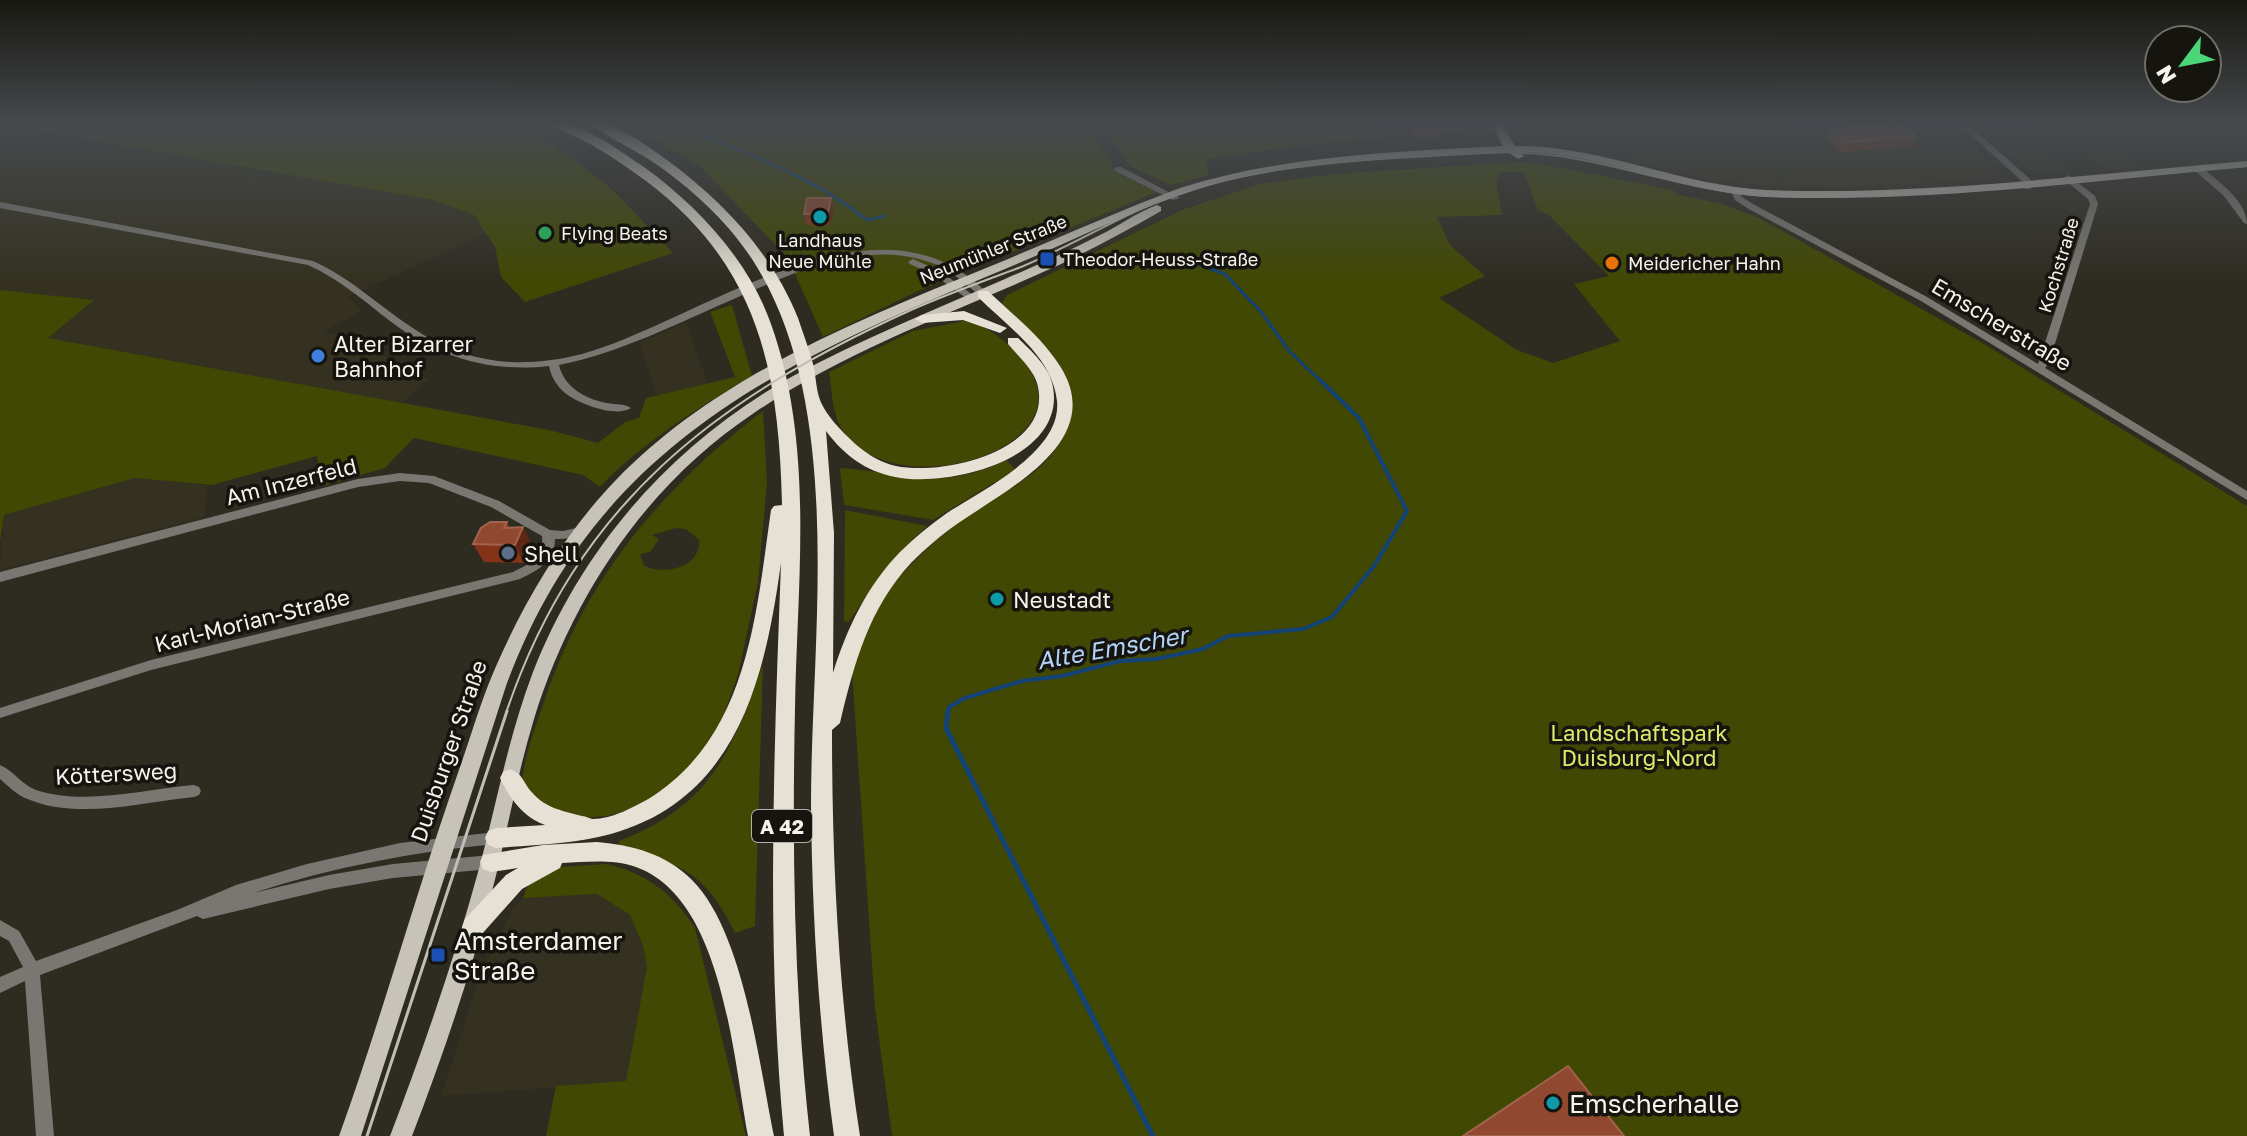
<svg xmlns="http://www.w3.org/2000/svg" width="2247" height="1136" viewBox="0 0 2247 1136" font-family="'Golos Text',sans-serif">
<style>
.built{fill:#343120}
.green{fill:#404803;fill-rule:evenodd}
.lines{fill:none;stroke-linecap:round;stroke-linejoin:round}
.stream-far2{stroke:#134376;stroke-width:3}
.stream-far1{stroke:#134376;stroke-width:4}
.stream{stroke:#134376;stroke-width:5}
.minor{fill:#797772;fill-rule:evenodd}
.major{fill:#c7c3b8;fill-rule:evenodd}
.highway{fill:#e6e1d4;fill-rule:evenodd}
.tram-far1{stroke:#c0beb6;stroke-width:2}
.tram{stroke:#c0beb6;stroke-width:3}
.wall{fill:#843319}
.shaded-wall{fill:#5d2713}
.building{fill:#914830;stroke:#a0634d;stroke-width:2}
.culture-dot{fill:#0f9aa8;stroke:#15140f;stroke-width:3}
.leisure-dot{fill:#2e9e5b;stroke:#15140f;stroke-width:3}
.transit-dot{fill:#1a4fb4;stroke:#15140f;stroke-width:3}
.food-dot{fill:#e8710a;stroke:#15140f;stroke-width:3}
.shop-dot{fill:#3f7fe0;stroke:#15140f;stroke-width:3}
.service-dot{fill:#5c6f8a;stroke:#15140f;stroke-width:3}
.labels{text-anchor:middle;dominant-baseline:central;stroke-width:7;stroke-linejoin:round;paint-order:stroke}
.far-poi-label{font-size:18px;fill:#f5f3ec;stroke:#15140f;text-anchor:start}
.far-street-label{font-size:18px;fill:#f5f3ec;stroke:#15140f}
.shield{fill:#15140f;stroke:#b2b0aa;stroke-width:2}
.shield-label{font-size:20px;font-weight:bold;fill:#f5f3ec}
.street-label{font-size:22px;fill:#f5f3ec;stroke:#15140f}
.poi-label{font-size:22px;fill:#f5f3ec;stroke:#15140f;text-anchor:start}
.park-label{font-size:22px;fill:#daed6b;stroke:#15140f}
.water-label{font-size:24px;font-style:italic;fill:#b3d2f7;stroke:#15140f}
.near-poi-label{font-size:26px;fill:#f5f3ec;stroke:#15140f;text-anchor:start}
</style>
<rect width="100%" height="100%" fill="#2e2b21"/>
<g class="built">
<polygon points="1514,124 2104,124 2086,128 2140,166 2106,170 2082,152 2066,154 2041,135 1989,136 1967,138 1997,174 1994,180 1868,187 1756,185 1710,181 1630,161 1635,150 1620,129 1523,133"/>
<polygon points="0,126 360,185 433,200 474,215 487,233 348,297 362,311 324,331 352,339 429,379 401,404 47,338 93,300 0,290"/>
<polygon points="2042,151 2072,173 2031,172 2006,152"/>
<polygon points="686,322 708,384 658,397 639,343"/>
<polygon points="135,478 207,485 205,517 0,570 4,515"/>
<polygon points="597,894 630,915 643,946 647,966 626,1082 441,1096 482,970 514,907 523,898"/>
</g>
<g class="green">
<polygon points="0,124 509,124 554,145 613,190 673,253 525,302 501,277 495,247 474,215 433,200"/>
<polygon points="627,124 967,124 975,129 990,124 1087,124 1117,173 1157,192 916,292 823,337 788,258 700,166"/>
<polygon points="1168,124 1374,124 1382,138 1297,146 1206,159 1209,175 1171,185 1130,166 1111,137"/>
<path d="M1517 162 1541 164 1668 189 1677 192 1675 194 1722 204 1759 218 1979 341 2247 506V1136H892L875 1008 852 672C861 642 872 609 893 584 913 561 936 539 960 521 1003 490 1067 468 1070 407 1071 397 1070 386 1066 377 1053 347 1023 328 1002 303L1007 295 1182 210 1259 184 1335 174ZM1500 172H1524L1538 210 1549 215 1609 276 1574 284 1620 341 1553 363 1517 350 1439 298 1485 276 1450 245 1437 217 1502 215 1496 181Z"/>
<path d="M0 290 94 300 48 338 549 430 598 443 625 422 639 418 646 398 735 377 710 312 732 305 752 376C699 407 643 442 600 487L583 475 414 438 385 468 322 486 317 456 212 485 135 478 4 515 0 543Z"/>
<path d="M966 318C992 330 1012 344 1028 367 1085 450 894 507 843 431 832 415 832 390 829 372L913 331 960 322Z"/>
<path d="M763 411 767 482 758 582 738 675 719 728 681 782 633 809 607 816 579 818 552 812 522 784C524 758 533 733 542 708 582 583 659 490 763 411ZM676 528 686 529 699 540C701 568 664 575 644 566L640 554 650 552 659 539 652 535Z"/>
<path d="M1007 460 1015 470 933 520 844 505 840 468C908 473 939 492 1007 460Z"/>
<path d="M845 510 927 526C895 554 872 586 849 622L844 621Z"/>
<path d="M763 664 755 926 735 933C706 873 681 862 618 849L619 841C712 805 731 752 763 664Z"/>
<path d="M607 864C648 874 672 893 695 928L746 1136H546L556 1086 626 1081 647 966 643 946 630 915 597 894 523 898 531 876 558 867Z"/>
</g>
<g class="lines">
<g class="stream-far2">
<path d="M677 124C742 152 811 175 867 220L884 216"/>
<polyline points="1185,260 1225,274 1261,312 1290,352 1322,382"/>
</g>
<polyline class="stream-far1" points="948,713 949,707 965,698 1022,681 1062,676 1120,661 1156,659 1203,649 1228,636 1303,629 1332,617 1374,566 1407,511 1359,418 1320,380"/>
<polyline class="stream" points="948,711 946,728 1153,1136"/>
<g class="minor">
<polygon points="1959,124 1968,124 2031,180 2031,189 2025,189 2024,183"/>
<path d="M2194 166H2200C2216 180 2247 200 2247 224L2244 223 2224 196 2194 170Z"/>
<polygon points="1115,167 1121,167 1180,198 1173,200 1115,171"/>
<polygon points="2068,175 2095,196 2098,204 2049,363 2045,368 2247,491 2247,500 1921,301 1747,208 1735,200 1731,191 1738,189 1742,197 1753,204 1927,297 2038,364 2090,204 2088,199 2065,180 2064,178"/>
<path d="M0 202 313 261C353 279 382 309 419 332 446 350 478 360 510 362 534 363 559 360 582 354 701 321 878 179 988 294L986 296H980C966 284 952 271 935 264 867 238 798 271 736 298 678 323 620 353 559 365 564 387 585 399 607 403 616 405 624 403 631 408 616 418 579 404 565 393 557 386 551 377 549 366 491 373 436 357 390 321 363 300 339 279 308 265L0 208Z"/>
<polygon points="913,259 940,271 977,298 972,301 969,300 934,275 910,264 908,262"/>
<path d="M400 473 434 476 499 501 550 530 563 531 585 526 591 530C583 538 566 539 555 539 555 561 539 570 520 579L151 670 0 718V708L151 660 513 572C530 564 544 557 542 536L491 507 429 483 400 481 358 487 0 582V572L358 479Z"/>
<path d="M0 765C14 771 22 785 36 790 86 806 144 789 194 785L199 787 201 791 199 795 194 797C141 802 77 821 25 798 16 794 8 786 0 779Z"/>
<path d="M496 832 501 833 503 838 501 843 496 844C413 852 333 867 253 893L329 875 393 864 491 855 496 857 498 862 496 867 491 869 393 878 329 889 203 919 197 916 40 975 54 1136H36L25 981 0 993V977L23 967 9 941 0 936V920L19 931 36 961 177 910 236 885 307 864 400 843Z"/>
</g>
<g class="major">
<path d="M1492 124H1502L1515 146C1601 145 1681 186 1766 190 1927 196 2087 174 2247 161V167C2087 181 1927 203 1766 197 1683 193 1605 153 1521 152L1524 156 1518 159 1509 153H1504C1420 158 1327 160 1245 177 1166 193 1093 232 1019 263 794 357 597 437 506 686L361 1136H339C383 1014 417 889 460 767 472 733 482 697 497 664 526 598 565 533 615 481 716 376 858 320 991 266 1054 240 1116 212 1180 188 1284 155 1395 152 1503 146Z"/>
<path d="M1157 205 1161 207V211C1128 230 1094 248 1059 265 956 312 848 349 754 413 647 484 572 596 534 719 516 778 506 839 490 899 469 979 442 1058 412 1136H390C424 1047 455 957 480 865 497 801 509 735 533 672 583 545 674 442 793 376 862 339 934 310 1005 279 1037 265 1069 251 1100 235 1119 226 1137 212 1157 205Z"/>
</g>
<g class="highway">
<path d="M553 124C585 123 618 150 644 167 698 206 749 261 771 324 815 447 797 581 795 708 792 851 794 993 810 1136H784C766 945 774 754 781 563 765 678 738 798 611 834 574 844 534 845 496 848L488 845 485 838 488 831 496 828 545 825C523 817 510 799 500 778L503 772C508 770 509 768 514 771 521 773 525 784 529 789 544 808 560 810 582 816 586 816 590 819 593 819 612 819 634 807 650 798 748 736 756 615 771 510L774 506 782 505C779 371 759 266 646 181 628 168 610 155 590 144 578 137 563 133 553 124Z"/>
<path d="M592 124C618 123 646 145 667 160 723 201 772 253 798 318 803 333 809 349 813 364 816 376 816 389 820 400 826 416 845 435 859 447 870 456 882 463 896 466 943 476 1056 450 1037 383 1032 368 1018 356 1008 344V338H1018C1031 351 1050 367 1053 387 1066 460 947 488 895 477 865 471 844 455 826 431L834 533 833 673C847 628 867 586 900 552 914 538 930 525 947 513 982 490 1062 452 1057 401 1052 356 1008 327 978 297V291H988C1013 315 1041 336 1060 366 1108 441 1007 489 957 524 941 535 925 549 911 563 869 608 854 664 840 723L832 730C832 867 839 1001 860 1136H834C819 1026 812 916 811 804 811 636 847 406 752 259 727 221 691 188 653 162 634 149 609 139 592 124Z"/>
<polygon points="964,311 1007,328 1000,333 963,320 922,323 915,319 922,315"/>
<path d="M597 842C633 845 666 854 692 880 744 932 759 1065 774 1136H748C733 1058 723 898 636 867 613 859 586 862 562 863L560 868 522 889 481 935 473 938 465 935 462 927 465 919 506 875 518 868 491 872 483 869 480 862 483 855 543 845Z"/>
</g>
<path class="tram-far1" d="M506 713C577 503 715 399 911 310 947 294 984 281 1021 267 1076 244 1126 212 1182 192 1256 165 1356 160 1434 155 1480 152 1526 150 1572 158 1640 170 1705 194 1775 196 1932 201 2091 178 2247 166"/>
<polyline class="tram" points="367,1136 507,711"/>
</g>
<g class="wall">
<polygon points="1407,124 1462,124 1460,132 1438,134 1438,138 1416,139"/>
<polygon points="1831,129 1916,137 1911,147 1841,152 1827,138"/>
<polygon points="831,198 834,209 830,225 806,225 804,214"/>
<polygon points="507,522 510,528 523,527 532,545 524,563 484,562 473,544"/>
</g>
<g class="shaded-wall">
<polygon points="831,198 834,209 830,225 828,213"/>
<polygon points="523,527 532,545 524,563 515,545"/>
</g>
<g class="building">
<polygon points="1900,124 1916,137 1846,142 1831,129"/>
<polygon points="807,198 831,198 828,213 804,214"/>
<polygon points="490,522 507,522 504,528 523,527 515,545 473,544 481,528"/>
<polygon points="1568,1066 1624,1136 1463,1136"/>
</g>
<linearGradient id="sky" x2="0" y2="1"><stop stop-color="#191812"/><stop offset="0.44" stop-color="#464a4e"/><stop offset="1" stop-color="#464a4e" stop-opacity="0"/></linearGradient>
<rect width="2247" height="283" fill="url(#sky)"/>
<g class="culture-dot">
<circle cx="820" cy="217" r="8"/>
<circle cx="997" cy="599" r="8"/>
<circle cx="1553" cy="1103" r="8"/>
</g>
<circle class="leisure-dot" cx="545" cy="233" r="8"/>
<g class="transit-dot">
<rect x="1039" y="251" width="16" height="16" rx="4"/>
<rect x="430" y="947" width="16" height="16" rx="4"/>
</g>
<circle class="food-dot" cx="1612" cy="263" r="8"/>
<circle class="shop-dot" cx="318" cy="356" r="8"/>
<circle class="service-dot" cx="508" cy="553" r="8"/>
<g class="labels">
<g class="far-poi-label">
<text x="561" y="233">Flying Beats</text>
<text x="820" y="240" text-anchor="middle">Landhaus<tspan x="820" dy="21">Neue Mühle</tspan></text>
<text x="1063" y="259">Theodor-Heuss-Straße</text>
<text x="1628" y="263">Meidericher Hahn</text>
</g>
<g class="far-street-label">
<text transform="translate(993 249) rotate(-22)">Neumühler Straße</text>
<text transform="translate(2058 265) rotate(-73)">Kochstraße</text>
</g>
<rect class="shield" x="752" y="810" width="60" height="32" rx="6"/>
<g class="shield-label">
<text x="782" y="826">A 42</text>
</g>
<g class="street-label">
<text transform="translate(2002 324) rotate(31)">Emscherstraße</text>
<text transform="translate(291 481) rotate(-14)">Am Inzerfeld</text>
<text transform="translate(252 620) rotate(-14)">Karl-Morian-Straße</text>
<text transform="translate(448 751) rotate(-71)">Duisburger Straße</text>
<text transform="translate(116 773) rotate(-3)">Köttersweg</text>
</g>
<g class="poi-label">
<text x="334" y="343">Alter Bizarrer<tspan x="334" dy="25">Bahnhof</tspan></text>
<text x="524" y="553">Shell</text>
<text x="1013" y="599">Neustadt</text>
</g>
<g class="park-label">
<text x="1639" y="732">Landschaftspark<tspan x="1639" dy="25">Duisburg-Nord</tspan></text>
</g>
<g class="water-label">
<text transform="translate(1112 647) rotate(-10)">Alte Emscher</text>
</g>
<g class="near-poi-label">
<text x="454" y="940">Amsterdamer<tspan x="454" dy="30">Straße</tspan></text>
<text x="1569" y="1103">Emscherhalle</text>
</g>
</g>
<g transform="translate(2183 64) rotate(238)"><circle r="38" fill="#15140f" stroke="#6f6d67" stroke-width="2"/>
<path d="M0-6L14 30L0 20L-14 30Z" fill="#4bd677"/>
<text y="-12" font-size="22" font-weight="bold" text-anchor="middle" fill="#f5f3ec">N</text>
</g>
</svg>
